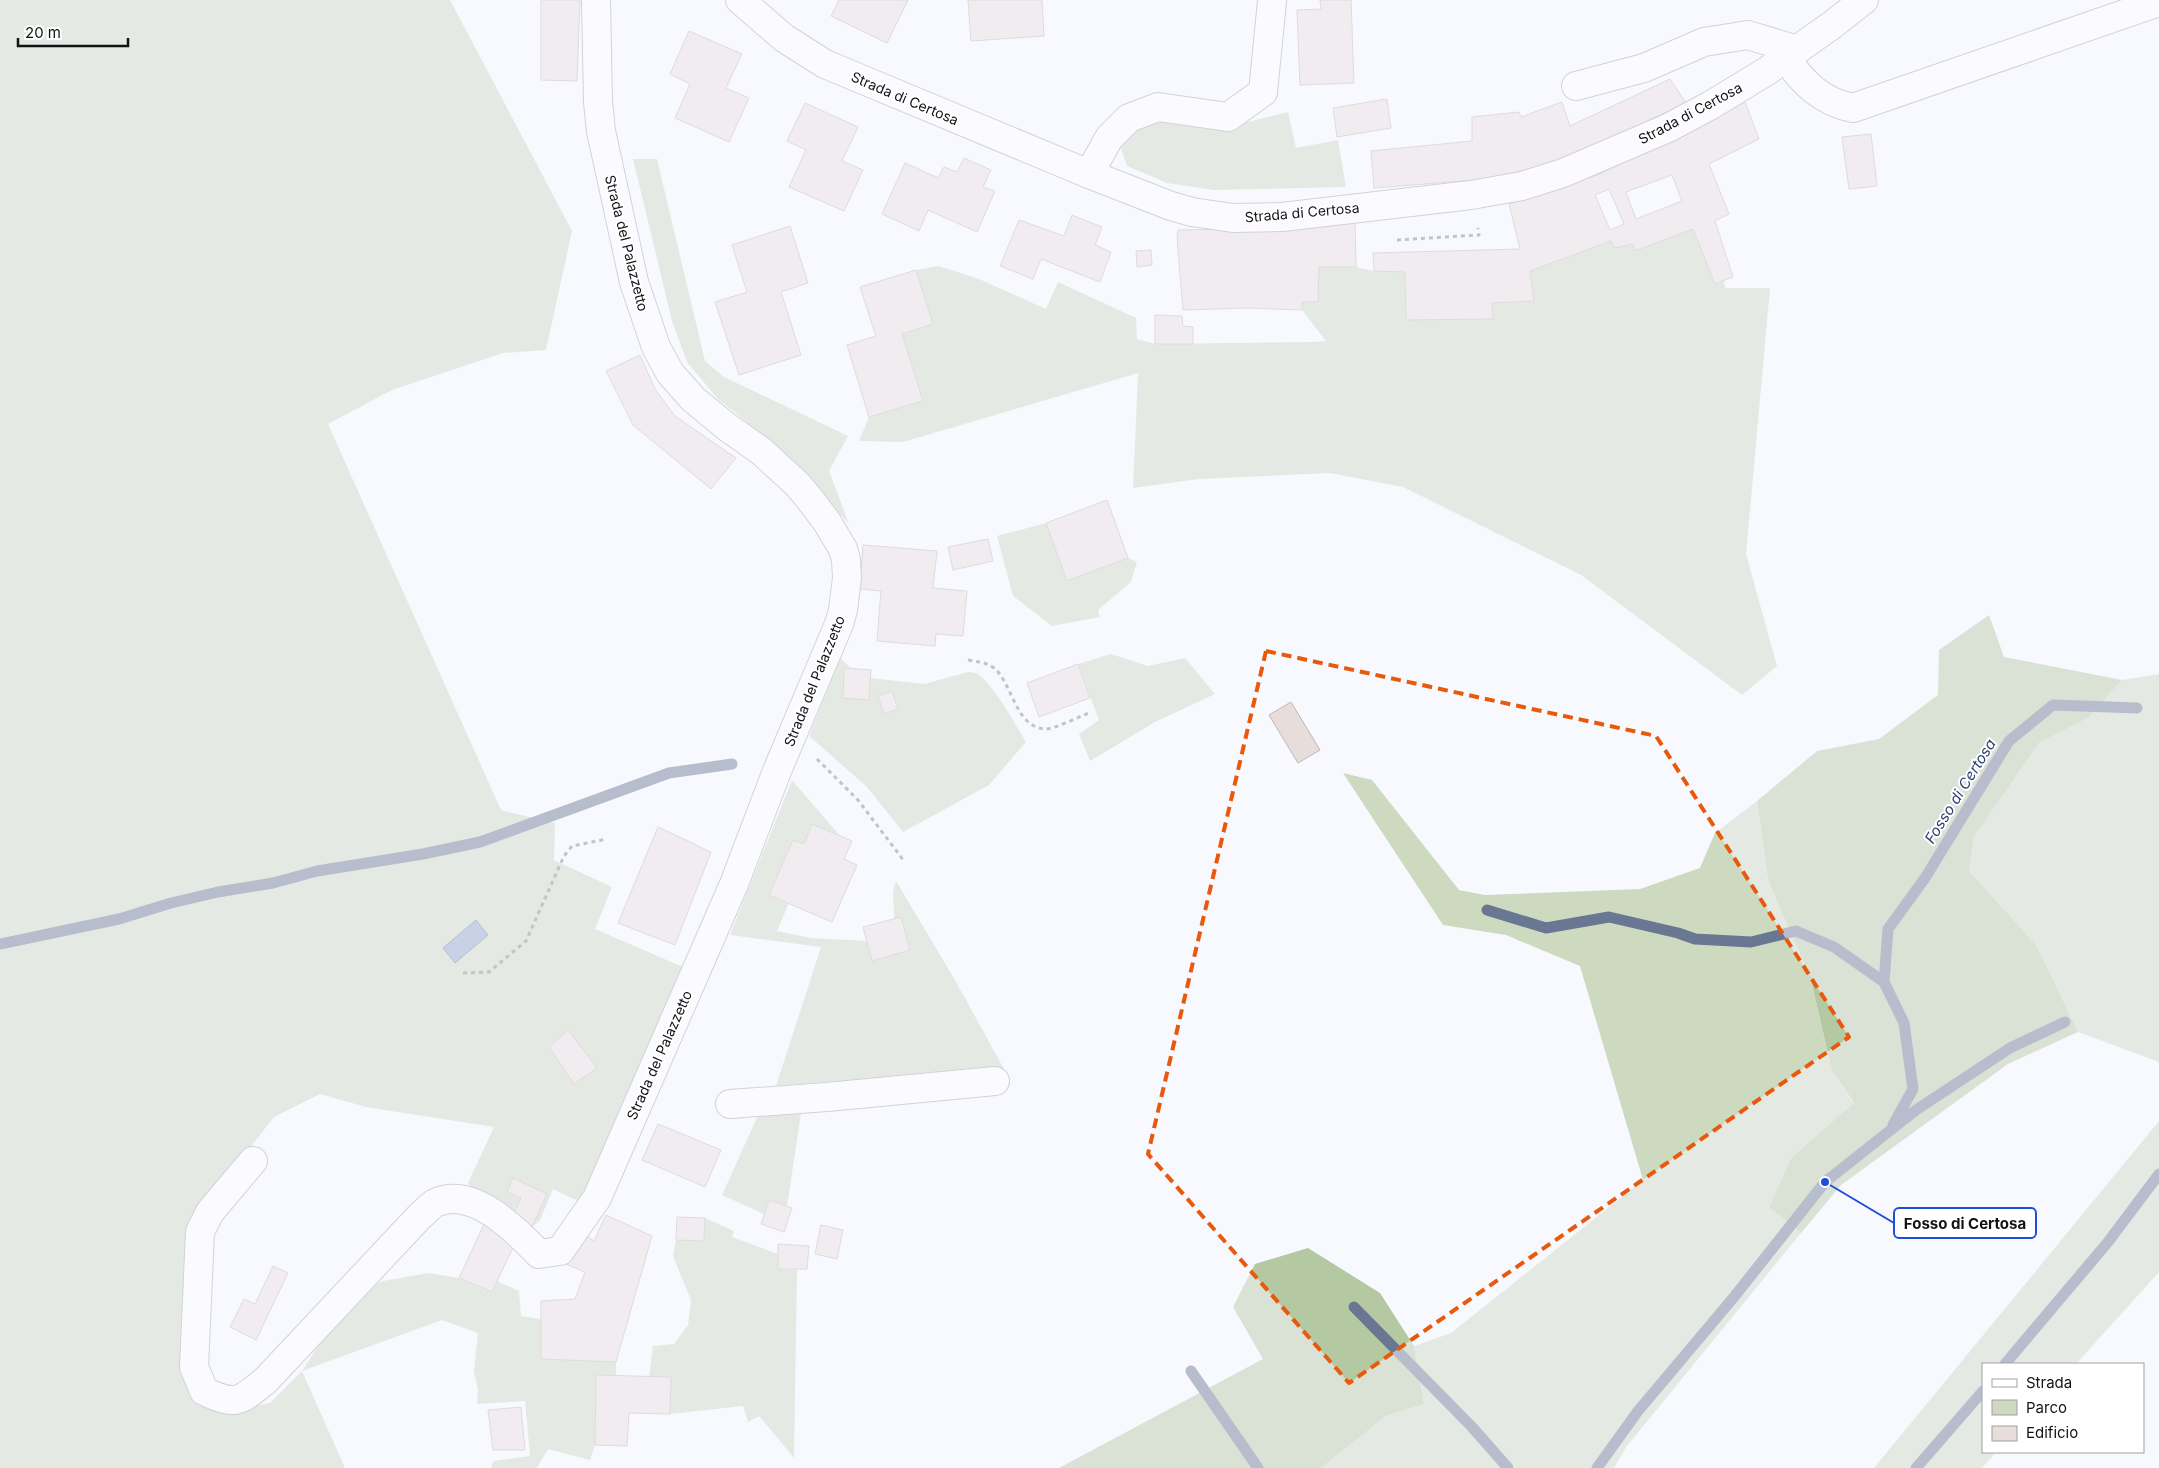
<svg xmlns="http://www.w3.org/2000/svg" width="2159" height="1468" viewBox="0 0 2159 1468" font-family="Inter,sans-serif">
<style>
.green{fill:#cddac0}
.forest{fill:#b4c8a1}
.water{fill:#8fa2c7;stroke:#6a7792}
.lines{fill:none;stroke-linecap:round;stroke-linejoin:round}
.stream{stroke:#6a7792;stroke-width:11}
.building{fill:#e7dddb;stroke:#c1b7b5;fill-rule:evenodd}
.minor-casing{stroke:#a4a4ac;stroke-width:30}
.path{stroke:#838388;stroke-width:3;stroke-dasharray:4 4;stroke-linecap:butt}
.minor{stroke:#fff;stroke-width:28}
.marked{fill:none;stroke:#e8590c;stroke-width:4;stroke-dasharray:10 6;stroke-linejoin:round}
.labels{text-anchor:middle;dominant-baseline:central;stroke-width:4;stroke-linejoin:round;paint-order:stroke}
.street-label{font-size:14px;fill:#131316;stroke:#fff}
.water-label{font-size:15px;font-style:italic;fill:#2c4475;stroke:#fff}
.leader{fill:none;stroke:#1d4ed8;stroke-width:2}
.callout-dot{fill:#1d4ed8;stroke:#fff;stroke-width:2}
.callout{fill:#fff;stroke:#1d4ed8;stroke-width:2}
.callout-label{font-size:15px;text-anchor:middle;font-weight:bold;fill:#131316}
</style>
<rect width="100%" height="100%" fill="#f8f8ff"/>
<g class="green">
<polygon points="0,0 450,0 572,231 546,350 503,353 392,390 328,424 501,810 555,823 554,860 612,887 595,929 683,967 584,1204 553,1189 540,1220 529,1230 477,1196 468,1183 494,1127 366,1107 320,1094 274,1117 204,1206 186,1368 251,1408 271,1402 302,1371 331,1326 359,1293 383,1281 428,1273 459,1278 492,1292 497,1281 519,1291 521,1316 541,1319 541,1359 616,1362 616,1376 596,1375 595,1445 590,1460 548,1449 537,1468 491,1468 493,1461 530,1456 525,1401 477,1404 478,1390 474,1371 478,1333 442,1320 302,1371 345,1468 0,1468"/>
<polygon points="1288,112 1296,148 1338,140 1346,187 1214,190 1167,183 1127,166 1120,146 1133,125 1152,117 1235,125"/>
<polygon points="633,159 657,159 705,361 724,377 848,436 829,471 849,524 784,452 717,398 687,362 672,321"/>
<polygon points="1693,229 1715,284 1724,281 1725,288 1770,288 1746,554 1777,666 1742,695 1581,575 1403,487 1330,473 1199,479 1133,488 1138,373 903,442 859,441 869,417 923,400 902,334 933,324 916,270 939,266 979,279 1046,309 1058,282 1136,318 1137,339 1155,344 1313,342 1326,341 1302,310 1302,302 1319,267 1356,267 1374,271 1405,272 1406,320 1493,319 1492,303 1533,301 1530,271 1611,241 1615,247 1633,244 1635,251"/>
<polygon points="1046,523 1067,581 1128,558 1137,562 1131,582 1098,610 1100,617 1052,626 1013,596 997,536"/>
<polygon points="1111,654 1148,666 1185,658 1215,694 1155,722 1090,761 1079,734 1099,720 1078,664"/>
<path d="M840 658 852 669H844L843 698 870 678 924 684 968 672C969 672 975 673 976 673 991 680 1017 727 1026 742L989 785 903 832 867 787 809 736Z"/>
<polygon points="2159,674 2159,1062 2078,1032 2037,946 1969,872 1974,837 2039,743 2088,718 2122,680"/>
<polygon points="1343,773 1372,780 1459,890 1485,895 1640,889 1700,868 1715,833 1757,801 1768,880 1811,980 1832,1071 1854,1104 1791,1158 1769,1207 1801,1233 1627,1446 1614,1468 1321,1468 1386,1416 1424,1404 1414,1346 1451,1333 1643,1180 1580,966 1506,935 1443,925"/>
<polygon points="792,780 840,836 812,824 804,844 793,840 769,895 789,903 777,931 811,938 867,941 872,961 910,950 901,917 894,919 893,892 896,881 955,980 1004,1069 776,1086 821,947 730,935"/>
<polygon points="802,1107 787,1206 769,1200 764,1214 722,1195 760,1111"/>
<polygon points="2159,1121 2159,1272 2076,1364 1983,1364 1983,1452 1996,1452 1982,1468 1874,1468"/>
<polygon points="705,1218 734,1231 732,1237 778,1254 778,1269 797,1270 794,1458 759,1416 748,1422 743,1406 670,1414 671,1377 649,1377 653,1346 674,1344 688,1325 691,1300 673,1256 676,1240 704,1241"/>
</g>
<g class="forest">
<polygon points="1989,615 2004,657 2122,680 2088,718 2039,743 1974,837 1969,871 2037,946 2078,1032 2008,1064 1841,1185 1801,1233 1769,1207 1791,1158 1854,1103 1832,1071 1811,980 1768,880 1757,801 1817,751 1879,739 1938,695 1939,650"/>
<polygon points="1308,1248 1380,1293 1414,1346 1424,1404 1386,1416 1321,1468 1059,1468 1263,1359 1233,1307 1255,1264"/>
</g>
<polygon class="water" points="476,920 488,935 455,963 443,948"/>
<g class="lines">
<g class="stream">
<polyline points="1487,910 1546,928 1609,917 1678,933 1695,939 1751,942 1796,931 1834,947 1884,982 1904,1023 1913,1089 1893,1125"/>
<polyline points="0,944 119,919 171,903 218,892 273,883 317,871 423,854 480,842 669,773 732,764"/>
<polyline points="1884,982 1888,929 1925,878 2009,741 2053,705 2137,708"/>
<polyline points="1354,1307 1472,1427 1508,1468"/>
<polyline points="2005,1364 2108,1242 2159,1174"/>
<polyline points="1191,1371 1258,1468"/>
<polyline points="1597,1468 1638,1411 1734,1297 1825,1182 1916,1110 2010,1048 2065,1022"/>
<polyline points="1916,1468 1983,1391"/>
</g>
</g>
<g class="building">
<polygon points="541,0 580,0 577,81 541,80"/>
<polygon points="839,0 908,0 887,43 831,16"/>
<polygon points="968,0 1042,0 1044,36 971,41"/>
<polygon points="1320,0 1351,0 1354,83 1300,85 1297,10 1321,9"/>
<polygon points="689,31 742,54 726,88 749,98 729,142 675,118 690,84 670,74"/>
<polygon points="1670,79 1686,103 1561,161 1489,179 1374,188 1371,151 1472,141 1472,117 1519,112 1521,117 1562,102 1570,126"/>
<polygon points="1387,99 1391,128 1337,137 1333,108"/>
<path d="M1745 102 1759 139 1709 164 1729 214 1715 221 1733 277 1715 284 1693 229 1635 251 1633 244 1615 248 1611 241 1530 271 1534 301 1492 303 1493 319 1406 320 1405 272 1374 271 1373 253 1520 249 1509 204 1600 174ZM1672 175 1682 201 1636 219 1626 192ZM1609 189 1624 224 1610 230 1595 195Z"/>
<polygon points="805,103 858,127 842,161 863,170 844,211 789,187 806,150 787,141"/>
<polygon points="1871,134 1877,186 1849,189 1842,137"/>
<polygon points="964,158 991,170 983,187 995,191 977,232 928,210 919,231 882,214 905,163 938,178 944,167 957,172"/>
<polygon points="1072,215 1102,227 1095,245 1111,252 1100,282 1041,259 1033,279 1000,266 1019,220 1064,236"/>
<polygon points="1355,219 1356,267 1319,267 1318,302 1302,302 1302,310 1248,308 1183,310 1177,237 1178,230 1293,228"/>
<polygon points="790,226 808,283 781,292 801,355 739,375 715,302 747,292 732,245"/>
<polygon points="1151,250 1152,265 1137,267 1136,251"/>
<polygon points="916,270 933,324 902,334 923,401 869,417 847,345 876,336 860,287"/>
<polygon points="1155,315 1182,316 1183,326 1193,327 1193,344 1155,344"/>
<polygon points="640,355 655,389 675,416 736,458 711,489 633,425 606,371"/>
<polygon points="1107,500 1128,558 1067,581 1046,523"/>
<polygon points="988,539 993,561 953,570 948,547"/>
<polygon points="863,545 937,551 933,588 967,591 963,636 936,634 935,646 877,641 881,591 860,589"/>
<polygon points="1078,664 1090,698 1039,717 1027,683"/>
<polygon points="844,668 871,670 869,700 843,698"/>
<polygon points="892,691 898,709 884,714 878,696"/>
<polygon points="1291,702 1320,750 1298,763 1269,715"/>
<polygon points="812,824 852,841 844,859 857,865 832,922 769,895 793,840 804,844"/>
<polygon points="658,827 711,852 675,945 618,923"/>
<polygon points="901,917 910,950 872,961 863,927"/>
<polygon points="568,1030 597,1068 574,1084 549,1047"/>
<polygon points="658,1124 721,1150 705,1187 642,1160"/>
<polygon points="513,1178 547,1194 532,1227 512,1217 521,1198 507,1192"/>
<polygon points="769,1200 792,1208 784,1232 761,1224"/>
<polygon points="606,1215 652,1236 616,1362 541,1359 541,1301 575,1299 585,1272 566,1264 581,1233 594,1241"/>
<polygon points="677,1217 705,1218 704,1241 676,1240"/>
<polygon points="484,1224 517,1239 492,1292 459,1278"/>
<polygon points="821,1225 843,1230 837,1259 815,1254"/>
<polygon points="778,1244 809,1246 807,1269 778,1269"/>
<polygon points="273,1266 288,1273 256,1340 230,1327 244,1299 255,1304"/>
<polygon points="596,1375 671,1377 670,1414 629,1413 627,1446 595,1445"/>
<polygon points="521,1407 525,1450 493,1450 488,1410"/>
</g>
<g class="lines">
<g class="minor-casing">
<g id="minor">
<polyline points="740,0 784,38 825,64 1089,174 1171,206 1192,212 1233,218 1282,217 1471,195 1522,186 1563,173 1668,128 1711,105 1767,71 1832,25 1864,0"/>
<path d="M1786 58C1803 83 1822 102 1853 108L2159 2"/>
<polyline points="1576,86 1644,68 1704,42 1748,35 1797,50"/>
<polyline points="1089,174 1109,138 1129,118 1158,107 1228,117 1263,92 1272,1"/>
<polyline points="730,1104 827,1097 995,1081"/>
<path d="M253 1161 210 1212 200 1232 194 1367 204 1391C237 1407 240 1401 266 1380L420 1216C425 1212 430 1206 435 1203 472 1185 516 1230 539 1254L560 1251 597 1198 734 884 777 771 839 624 843 610 847 578 846 560 843 549 827 522 808 497 797 484 761 451 727 427 693 399 670 373 656 347 634 282 601 131 598 102 596 0"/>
</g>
</g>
<g class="path">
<polyline points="1397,240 1479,235 1478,228"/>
<path d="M968 660C978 662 986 662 994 668 1013 684 1015 727 1045 729 1055 729 1078 717 1089 713"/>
<polyline points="817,759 858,800 904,861"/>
<polyline points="463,973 489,972 526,941 564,856 572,846 607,839"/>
</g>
<use href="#minor" class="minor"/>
</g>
<path d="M0 0H2159V1468H0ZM1266 651 1656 736 1849 1037 1349 1383 1148 1154Z" fill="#f8f8ff" fill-opacity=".55" fill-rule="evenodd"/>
<path class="marked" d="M1266 651 1656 736 1849 1037 1349 1383 1148 1154Z"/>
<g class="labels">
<g class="street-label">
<text transform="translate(905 98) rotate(23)">Strada di Certosa</text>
<text transform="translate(1690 113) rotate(-28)">Strada di Certosa</text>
<text transform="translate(1302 212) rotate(-5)">Strada di Certosa</text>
<text transform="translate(627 243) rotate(76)">Strada del Palazzetto</text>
<text transform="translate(814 681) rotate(-68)">Strada del Palazzetto</text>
<text transform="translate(659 1055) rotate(-66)">Strada del Palazzetto</text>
</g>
<g class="water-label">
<text transform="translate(1960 791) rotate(-58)">Fosso di Certosa</text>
</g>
</g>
<path class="leader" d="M1825 1182L1894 1223"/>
<circle class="callout-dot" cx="1825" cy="1182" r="5"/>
<rect class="callout" x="1894" y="1208" width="142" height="30" rx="5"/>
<g class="callout-label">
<text x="1965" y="1229">Fosso di Certosa</text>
</g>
<rect x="1982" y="1363" width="162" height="90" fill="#ffffff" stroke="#a1a1a2"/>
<rect x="1992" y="1379" width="25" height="8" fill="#ffffff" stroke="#a1a1a2"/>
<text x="2026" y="1388" font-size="15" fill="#131316">Strada</text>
<rect x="1992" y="1400" width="25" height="15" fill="#cddac0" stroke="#a1a1a2"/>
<text x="2026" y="1413" font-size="15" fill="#131316">Parco</text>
<rect x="1992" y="1426" width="25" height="15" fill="#e7dddb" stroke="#a1a1a2"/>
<text x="2026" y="1438" font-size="15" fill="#131316">Edificio</text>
<path d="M18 38v8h110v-8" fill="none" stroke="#131316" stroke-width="2.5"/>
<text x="25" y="38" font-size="15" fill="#131316" stroke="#ffffff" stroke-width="4" paint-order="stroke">20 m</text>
</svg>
